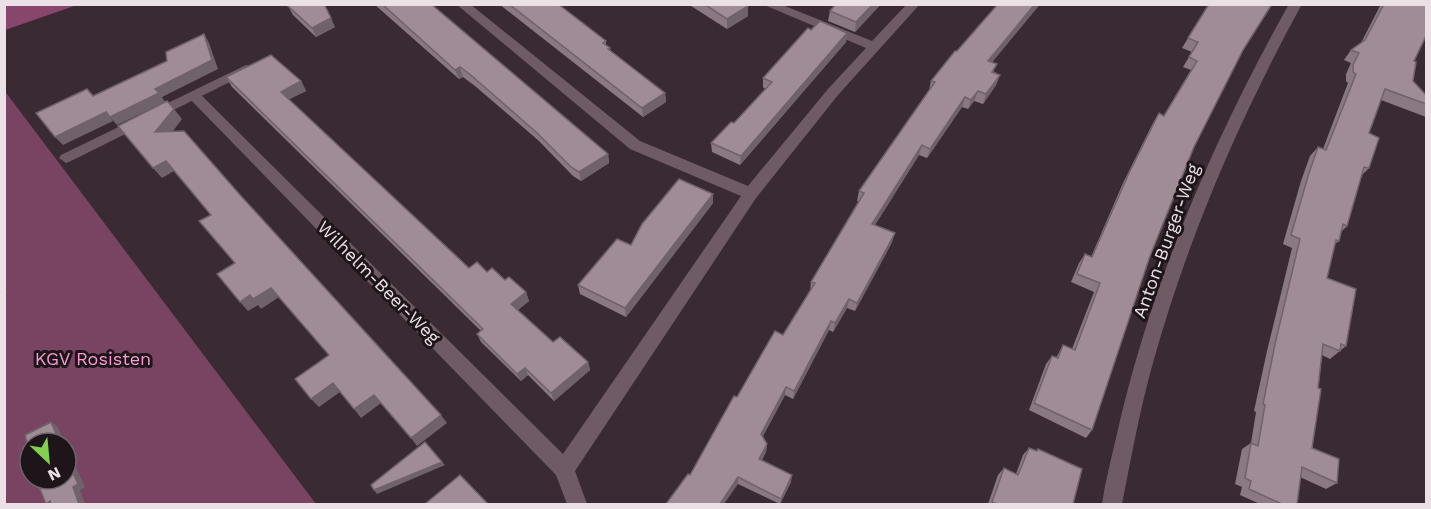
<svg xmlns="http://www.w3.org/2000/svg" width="1431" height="509" viewBox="0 0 1431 509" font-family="'Work Sans',sans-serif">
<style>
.green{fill:#784462;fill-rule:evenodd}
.forest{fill:#89466d}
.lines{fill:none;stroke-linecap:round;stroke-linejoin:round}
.service{fill:#6e5b65;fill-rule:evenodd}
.minor{fill:#6e5b65;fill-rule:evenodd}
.wall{fill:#8a7882}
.shaded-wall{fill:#70626a}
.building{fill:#a08c97;stroke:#70626a;stroke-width:1.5}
.labels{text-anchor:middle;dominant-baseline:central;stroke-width:6;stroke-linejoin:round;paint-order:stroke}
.street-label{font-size:18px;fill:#ebe0e6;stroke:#1d1519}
.park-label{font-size:18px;fill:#fd9bd3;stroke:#1d1519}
</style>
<rect width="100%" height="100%" fill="#3a2a33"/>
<path class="green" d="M4 90 316 504H5ZM30 443H66V479H30Z"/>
<polygon class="forest" points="5,4 77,4 77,5 5,30"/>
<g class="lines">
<polygon class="service" points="246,65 250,66 252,69 250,72 71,161 66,163 59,158 61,155"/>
<g class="minor">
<polygon points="456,4 470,4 640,141 748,186 828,89 866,48 762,4 780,4 872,41 907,4 920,4 838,95 756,198 575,471 587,504 567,504 556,475 187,96 194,91 199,93 563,454 741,196 630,149"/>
<path d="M1289 4H1302C1238 121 1186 242 1151 370 1139 414 1131 459 1122 504H1102C1105 482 1111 460 1116 438 1150 285 1213 140 1289 4Z"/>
</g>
</g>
<g class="wall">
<polygon points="374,4 431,4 608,154 609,163 581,181 573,176 539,141 475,86 463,77 459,79"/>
<polygon points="499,4 558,4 606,41 606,45 611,51 665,93 666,102 643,117"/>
<polygon points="688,4 745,4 748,16 727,29"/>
<polygon points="881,4 855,32 828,21 830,11"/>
<polygon points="995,4 1040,4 992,62 994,72 1000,75 996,85 983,104 974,101 968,109 962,107 927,158 919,155 875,225 892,242 855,311 847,308 833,332 829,330 793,399 785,395 763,436 767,444 766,452 762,460 791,482 780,504 738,484 690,475 737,397 783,335 810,291 811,282 859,201 857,201 859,191 929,90 931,81 996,6 995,6"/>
<polygon points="1381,4 1426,4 1414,61 1413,81 1426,95 1426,117 1381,100 1369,133 1369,168 1361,176 1347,226 1341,232 1339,241 1335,244 1327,278 1346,346 1330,359 1322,355 1312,448 1337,483 1326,489 1300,477 1297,504 1260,504 1240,495 1242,487 1235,484 1242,449 1251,443 1256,412 1254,411 1267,351 1292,248 1283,244 1301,181 1310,156 1318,147 1323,149 1348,83 1346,81 1346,74 1351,63 1344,60 1351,50 1361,43"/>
<polygon points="288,6 335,27 316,37 293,15"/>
<polygon points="1206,9 1243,50 1194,147 1150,256 1092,430 1086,438 1029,410 1046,364 1052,356 1056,358 1063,345 1072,349 1094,292 1071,282 1079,263 1085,254 1091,257 1123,183 1153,123 1159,113 1164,115 1191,70 1183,67 1192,52 1182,48"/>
<polygon points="811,30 847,33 846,42 740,165 712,152 711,143 734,123 765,89 763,87 763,78"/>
<polygon points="226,77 301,81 306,91 289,99 469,268 487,272 505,280 526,292 529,301 518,310 553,342 588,362 590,370 554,401 528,375 521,381 481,342 477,334 481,331 232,87"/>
<polygon points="713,203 626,317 580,294 578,285 631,245"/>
<polygon points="1029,448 1036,451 1038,449 1073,504 988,504 998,475 1004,468 1016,474 1023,455"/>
</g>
<g class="shaded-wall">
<polygon points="873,4 881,4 855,32 856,22"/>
<polygon points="1035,4 1040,4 985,71 988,61"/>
<polygon points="748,6 748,16 727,29 727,19"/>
<polygon points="331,18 335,27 316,37 312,28"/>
<polygon points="847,33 846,42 740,165 741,156"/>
<polygon points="204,34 209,43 218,69 162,97 165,102 117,125 110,117 155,89"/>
<polygon points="460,67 463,77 459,79 455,70"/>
<polygon points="1000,75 996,85 983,104 986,94"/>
<polygon points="301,81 306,91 286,101 281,92"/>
<polygon points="978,91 974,101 968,109 971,100"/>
<polygon points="665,93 666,102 643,117 642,108"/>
<polygon points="965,97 962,107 927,158 930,149"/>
<polygon points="174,109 182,119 164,143 155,132"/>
<polygon points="106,112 113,121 63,145 55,137"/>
<polygon points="922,145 919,155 870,233 872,224"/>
<polygon points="608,154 609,163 581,181 579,172"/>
<polygon points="166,161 174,171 162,178 153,168"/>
<polygon points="713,194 713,203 626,317 625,308"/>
<polygon points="895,233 892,242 886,254 855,311 857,303"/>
<polygon points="4,284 7,292 4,294"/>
<polygon points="271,288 279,297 261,309 258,305 248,311 240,302 250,295"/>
<polygon points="526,292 529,301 515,312 511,304"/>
<polygon points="849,299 847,308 833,332 835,323"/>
<polygon points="831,321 829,330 793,399 794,391"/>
<polygon points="588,362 590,370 554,401 551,393"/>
<polygon points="525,368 528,375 521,381 517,374"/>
<polygon points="333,383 340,392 319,407 311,399"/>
<polygon points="786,387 785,395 760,441 761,434"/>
<polygon points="374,395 381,403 361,418 354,409"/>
<polygon points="441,415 447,423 417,446 411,438"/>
<polygon points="51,422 57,426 65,443 60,443"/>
<polygon points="767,444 766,452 759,466 759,459"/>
<polygon points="66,446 85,487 80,490 85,504 79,504 73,487 66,457"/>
<polygon points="442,462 445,465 377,494 374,490"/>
<polygon points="792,475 791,482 780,504 781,499"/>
<polygon points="738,477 738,484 724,504 720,504"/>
</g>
<g class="building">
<polygon points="294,4 324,4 331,18 312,28 288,6"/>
<polygon points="382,4 431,4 608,154 579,172 571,167 536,132 472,76 460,67 455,70"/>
<polygon points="509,4 558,4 606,41 603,43 610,48 608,49 665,93 642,108"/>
<polygon points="704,4 745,4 748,6 727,19"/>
<polygon points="836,4 873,4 856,22 830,11"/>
<polygon points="998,4 1035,4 988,61 997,64 992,72 1000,75 986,94 978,91 971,100 965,97 930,149 922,145 872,224 895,233 857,303 849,299 835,323 831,321 794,391 786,387 761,434 767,444 759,459 792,475 781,499 738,477 720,504 666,504 688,474 690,475 734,396 737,397 775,331 783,335 815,283 811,282 864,193 859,191 935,82 931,81 955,51 957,51"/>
<polygon points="1209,4 1272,4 1243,50 1194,147 1150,256 1092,430 1034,403 1052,356 1058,358 1063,345 1075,350 1100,283 1077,274 1085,254 1092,257 1129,173 1159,113 1164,116 1197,61 1189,57 1198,42 1188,38"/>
<polygon points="1384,4 1426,4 1426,36 1414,61 1416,62 1413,81 1426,95 1426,104 1385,89 1369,133 1379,138 1369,168 1364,167 1347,226 1343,224 1339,241 1336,240 1327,278 1356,289 1346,346 1341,344 1340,351 1323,344 1318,388 1321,389 1312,448 1339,459 1337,483 1302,467 1297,504 1282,504 1249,489 1251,481 1245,478 1251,443 1258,446 1265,405 1263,404 1275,344 1300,239 1291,235 1309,173 1318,147 1326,150 1356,74 1353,72 1353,65 1359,53 1351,50 1365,40"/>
<polygon points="820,21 847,33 741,156 711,143 731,122 734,123 772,82 763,78 808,28 811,30"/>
<polygon points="204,34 212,60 155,89 159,93 110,117 106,112 55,137 36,113 87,89 93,96 167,61 166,52"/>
<polygon points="271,55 301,81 281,92 469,268 477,262 487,272 492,268 505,280 509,277 526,292 511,304 553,342 560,337 588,362 551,393 525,368 517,374 477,334 483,329 226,77"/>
<polygon points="167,101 174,109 155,132 184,131 241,196 441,415 411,438 374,395 354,409 333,383 311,399 295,379 329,355 271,288 253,299 250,295 240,302 217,274 235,263 199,221 211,215 166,161 153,168 118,126"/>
<polygon points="679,179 713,194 625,308 578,285 617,239 631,245 642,224"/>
<polygon points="51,422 60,443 30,443 30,454 25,435"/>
<polygon points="425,442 442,462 374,490 371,485"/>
<polygon points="1029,448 1037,451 1038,449 1082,469 1073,504 997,504 992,502 1004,468 1018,475"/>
<polygon points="66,457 78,484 73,487 79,504 51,504 50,501 46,504 36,479 66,479"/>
<polygon points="460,475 488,504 425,504"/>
</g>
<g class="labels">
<g class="street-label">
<text transform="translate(1166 241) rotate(-70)">Anton-Burger-Weg</text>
<text transform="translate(379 282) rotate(45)">Wilhelm-Beer-Weg</text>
</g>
<g class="park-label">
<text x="93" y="358">KGV Rosisten</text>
</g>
</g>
<rect width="1431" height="509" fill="none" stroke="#ebe0e6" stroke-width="12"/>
<g transform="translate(48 461) rotate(154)"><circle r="28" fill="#1d1519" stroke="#6f666b" stroke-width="1.5"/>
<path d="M0-4.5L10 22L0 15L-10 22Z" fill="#82d04f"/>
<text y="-9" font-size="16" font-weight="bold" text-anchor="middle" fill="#ebe0e6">N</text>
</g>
</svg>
